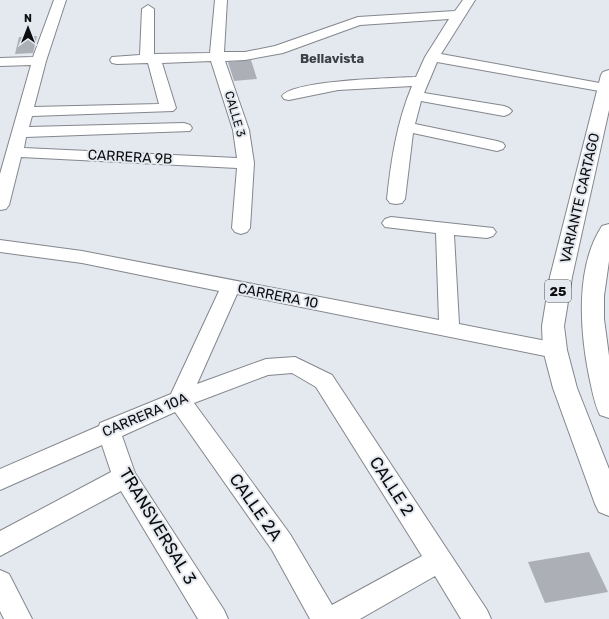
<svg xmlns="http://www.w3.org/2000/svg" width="609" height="619" viewBox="0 0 609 619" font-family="Rubik,sans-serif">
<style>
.building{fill:#acafb6}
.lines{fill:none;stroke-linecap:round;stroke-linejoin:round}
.minor-casing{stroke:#83878d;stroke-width:2}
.trunk-casing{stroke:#83878d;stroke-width:2}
.minor{fill:#fff;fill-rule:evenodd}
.trunk{fill:#fff;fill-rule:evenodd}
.labels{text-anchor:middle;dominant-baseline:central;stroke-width:4;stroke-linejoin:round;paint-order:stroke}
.far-street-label{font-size:12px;fill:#0c0d0f;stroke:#e4e8ef}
.far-neighbourhood-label{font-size:13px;font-weight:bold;fill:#3d4146;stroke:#e4e8ef}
.shield{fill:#e4e8ef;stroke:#4d4f52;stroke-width:1}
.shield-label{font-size:13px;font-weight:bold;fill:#0c0d0f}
.street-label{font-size:14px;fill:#0c0d0f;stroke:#e4e8ef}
.near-street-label{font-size:17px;fill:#0c0d0f;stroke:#e4e8ef}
</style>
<rect width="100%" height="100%" fill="#e4e8ef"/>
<g class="building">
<polygon points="37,36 33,53 15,54 19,37"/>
<polygon points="251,60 257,79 234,81 228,62"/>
<polygon points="589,552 608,592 545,603 528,562"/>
</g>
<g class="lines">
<g class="minor-casing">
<g id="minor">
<path d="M54 0H66L46 61 34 107 159 104 148 63 117 64 112 63 110 60 112 57 140 55 142 9 148 5 154 9V54L210 53 215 0H227L224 52H245L275 46 358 17 455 11 463 0H475L441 54 605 84 609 85V91L605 92 437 62 424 93 504 106 509 108 512 111 509 114 504 116 421 101 415 124 497 141 503 143 505 146 503 149 497 151 413 133 405 199 402 203 396 204 390 203 387 199C391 160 397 122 412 86L338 90 289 100 284 99 282 96C293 80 393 78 416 77L425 57 449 19 360 25 283 53 245 60 225 61 249 130 254 163 250 228 247 232 241 234 235 232 232 228 237 168 21 157 9 205 6 209 0 210V174L31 65 0 66V58L33 57ZM211 61 233 130 237 158 24 148 26 137 190 131 192 128 190 125 184 123 29 127 32 116 173 111 176 108 162 63Z"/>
<path d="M391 217 493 228 496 232 493 236 487 238 454 235 459 324 562 344 565 350 562 356 555 358 237 294 197 384 266 359 295 357 332 375 487 610 491 619H461L435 576 360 619H310L272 550 175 412 122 436 135 473 224 610 228 619H198L121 491 0 556V531L111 472 102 445 0 490V469L99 426 100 423 171 394 219 291 82 263 0 252V240L82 251 439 320 436 233 385 227 382 223 385 219ZM292 373 316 387 422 556 332 605 290 534 194 403 268 375Z"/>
<polygon points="0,570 9,574 32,619 4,619 0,611"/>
</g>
</g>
<g class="trunk-casing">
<g id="trunk">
<polygon points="609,70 609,110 572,277 564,326 567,350 577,388 609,469 609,516 599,512 595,504 553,388 543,350 542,326 550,277 601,75 603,72"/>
<path d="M609 224V261L604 296V319L609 356V418L600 415C594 403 592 389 589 376 580 331 575 267 602 226Z"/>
</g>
</g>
<use href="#minor" class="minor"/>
<use href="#trunk" class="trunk"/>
</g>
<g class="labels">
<g class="far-street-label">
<text transform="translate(235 114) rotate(74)">CALLE 3</text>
</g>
<g class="far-neighbourhood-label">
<text x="332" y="58">Bellavista</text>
</g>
<rect class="shield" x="545" y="280" width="26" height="22" rx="3"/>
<g class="shield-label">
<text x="558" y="291">25</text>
</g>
<g class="street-label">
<text transform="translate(130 157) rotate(3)">CARRERA 9B</text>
<text transform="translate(580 198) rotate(-77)">VARIANTE CARTAGO</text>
<text transform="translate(278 296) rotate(11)">CARRERA 10</text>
<text transform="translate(145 415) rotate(-23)">CARRERA 10A</text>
</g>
<g class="near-street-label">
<text transform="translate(392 486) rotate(57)">CALLE 2</text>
<text transform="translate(256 507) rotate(55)">CALLE 2A</text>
<text transform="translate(158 526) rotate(59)">TRANSVERSAL 3</text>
</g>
</g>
<g transform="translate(28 28)" stroke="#e4e8ef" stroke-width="3" paint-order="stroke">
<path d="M0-3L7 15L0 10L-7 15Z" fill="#0c0d0f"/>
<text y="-6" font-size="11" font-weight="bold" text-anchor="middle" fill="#0c0d0f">N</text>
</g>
</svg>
